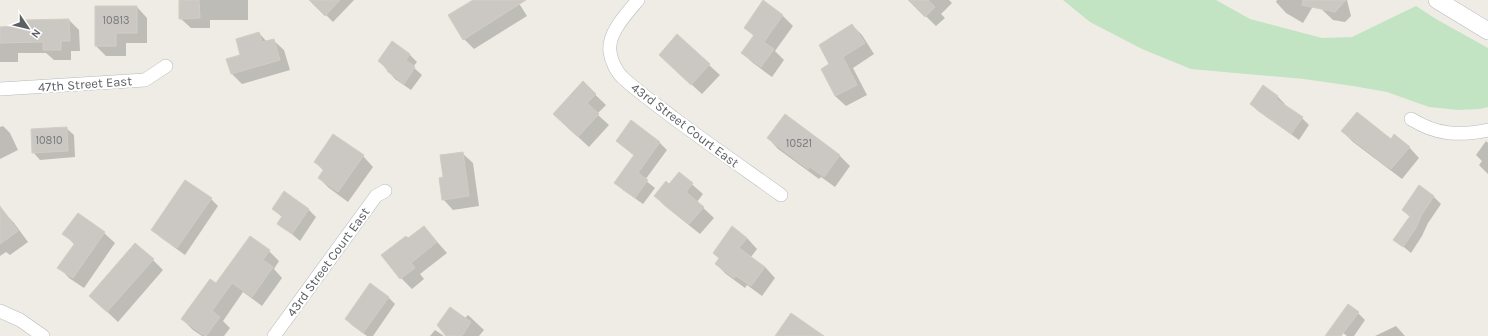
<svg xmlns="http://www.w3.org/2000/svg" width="1488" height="336" viewBox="0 0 1488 336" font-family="Karla,sans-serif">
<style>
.green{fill:#c2e4c2}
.shadow{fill:#0003}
.building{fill:#cbc8c3;stroke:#d2cdc3}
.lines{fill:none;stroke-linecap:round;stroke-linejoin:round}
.minor-casing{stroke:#b6b9bd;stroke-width:14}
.tertiary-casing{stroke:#b6b9bd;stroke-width:18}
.minor{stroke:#fff;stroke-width:13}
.tertiary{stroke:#fff;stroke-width:17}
.labels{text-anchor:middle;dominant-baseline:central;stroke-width:4;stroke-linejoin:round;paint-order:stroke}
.number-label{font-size:11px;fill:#78797c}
.street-label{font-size:13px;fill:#5c5f64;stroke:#fff}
</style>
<rect width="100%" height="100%" fill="#eeece4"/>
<polygon class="green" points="1063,0 1216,0 1250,19 1322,38 1352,37 1416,6 1436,19 1488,48 1488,107 1480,109 1458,110 1429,107 1387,92 1353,86 1304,79 1191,69 1142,49 1090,22"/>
<g class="shadow">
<polygon points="180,0 248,0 248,20 210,20 210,28 191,28 180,18"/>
<polygon points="313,0 354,0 333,22 312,1"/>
<polygon points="475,0 517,0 527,16 474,49 464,39"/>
<polygon points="909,0 949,0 952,3 941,14 945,18 936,26"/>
<polygon points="1277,0 1347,0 1351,16 1345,22 1333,20 1315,3 1303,23 1286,13 1276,2"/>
<polygon points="137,7 147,18 147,43 126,43 126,56 106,56 96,46"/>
<polygon points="783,16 793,26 775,51 784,60 772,77 753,63 742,53 754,36 745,28"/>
<polygon points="69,20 79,30 80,51 71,51 71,60 54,60 46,53 18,53 18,62 0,62 0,28 26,26"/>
<polygon points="852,25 862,35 874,54 853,68 867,95 846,106 835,96 830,65"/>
<polygon points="259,33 267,42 273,40 284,50 290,70 242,84 232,74 242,55"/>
<polygon points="677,36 720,75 702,94 670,65"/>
<polygon points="409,54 417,62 413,67 422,75 411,90 395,79 379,61"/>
<polygon points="583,83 606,105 597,114 609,125 589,147 564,124"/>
<polygon points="1263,87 1278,97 1285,104 1284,105 1302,118 1309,125 1299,140 1258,111 1251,104"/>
<polygon points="785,115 840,156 850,166 835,187 821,177 819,179 778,149 768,138"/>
<polygon points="631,122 660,143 667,150 645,180 655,188 643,204 623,190 616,183 635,156 617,141"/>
<polygon points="3,126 10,133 18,150 0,159 0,127"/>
<polygon points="66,128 74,135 75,157 40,160 33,152"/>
<polygon points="1342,131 1391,140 1409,147 1419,158 1402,179 1353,142"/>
<polygon points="1486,141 1488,143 1488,174 1479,165 1482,161 1476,155"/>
<polygon points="462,153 473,163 479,206 453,210 443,199 444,178"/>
<polygon points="363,156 373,167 348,202 329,188 319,178 324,171 315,162"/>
<polygon points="679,173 703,194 697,202 714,218 700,234 665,206 655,196 669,185"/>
<polygon points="1419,187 1434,197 1441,204 1428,223 1422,236 1411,253 1394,239 1410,217 1403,210"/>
<polygon points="285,193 309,210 316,217 300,241 279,223 283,218 273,209"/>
<polygon points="211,199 218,206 185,255 160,237 152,230"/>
<polygon points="4,212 14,223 28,242 10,255 6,252 0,256 0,215"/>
<polygon points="424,227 447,253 420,274 424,279 412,289 401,278 383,255 408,239"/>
<polygon points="104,233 115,243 84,288 69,278 59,267 75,245 64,234"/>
<polygon points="747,238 757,249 751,257 765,267 775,278 762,296 747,285 745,288 726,274 716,264 720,259 714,253"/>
<polygon points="269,251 279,261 274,269 282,278 262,306 243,292 223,321 230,328 224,336 202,336 193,330 182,319 216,285"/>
<polygon points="153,260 163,270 118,322 101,306"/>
<polygon points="388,297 395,304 373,336 367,336 353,326 346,319"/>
<polygon points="1358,313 1365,320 1354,336 1347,336 1342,332"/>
<polygon points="468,315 484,330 479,336 447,336"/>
<polygon points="1396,326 1405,336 1375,336"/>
<polygon points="435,330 444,336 430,336"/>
</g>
<g class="building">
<polygon points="179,0 199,0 200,18 179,19"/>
<polygon points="309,0 340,0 325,16"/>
<polygon points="473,0 526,0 463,40 448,15"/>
<polygon points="763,0 783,15 764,42 774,49 761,67 741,53 754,35 744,28"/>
<polygon points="908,0 928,0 935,7 925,17"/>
<polygon points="1303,0 1346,0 1335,12 1302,5"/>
<polygon points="95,6 137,6 137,33 116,33 116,46 95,46"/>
<polygon points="69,19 70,41 61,41 61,50 43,50 43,42 0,43 0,27 25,25 24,20"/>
<polygon points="852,24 865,43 843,57 857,85 835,96 821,69 829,64 819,45"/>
<polygon points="259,32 262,42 274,39 280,60 231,74 226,59 240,55 236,39"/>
<polygon points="677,34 710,64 691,85 659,55"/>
<polygon points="392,41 410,54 406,60 415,67 404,84 387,71 388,69 378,61"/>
<polygon points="583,81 596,94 587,103 599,114 578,137 553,114"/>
<polygon points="1263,85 1278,96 1276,99 1303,117 1291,134 1250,104"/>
<polygon points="1357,112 1391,139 1394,134 1410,147 1391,169 1341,131"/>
<polygon points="785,114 840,155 824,177 810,167 808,169 767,138"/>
<polygon points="631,120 660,142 638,173 648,180 635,198 614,183 634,155 616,141"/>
<polygon points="67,127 68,151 32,153 31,129"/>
<polygon points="333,134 364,155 338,192 318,178 324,169 314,162"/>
<polygon points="463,152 469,196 442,200 439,178 443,177 440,155"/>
<polygon points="679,172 693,183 686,192 704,207 689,224 654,196 666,181 669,184"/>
<polygon points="185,180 212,198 177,248 151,230"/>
<polygon points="1419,185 1434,196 1421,216 1416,228 1403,247 1393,240 1410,216 1402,210"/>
<polygon points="284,191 309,209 292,234 277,224 282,216 272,209"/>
<polygon points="0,206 18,231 0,244"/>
<polygon points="78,213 105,232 73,278 57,268 75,243 62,234"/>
<polygon points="424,226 437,242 411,263 415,268 400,279 381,255 406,236 408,238"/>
<polygon points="732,226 747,238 739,248 765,267 751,286 736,276 734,278 715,264 719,258 713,253"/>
<polygon points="250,236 270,250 263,260 273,267 252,297 232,283 212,311 220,317 206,336 205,336 181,319 210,279 216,283"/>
<polygon points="135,243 154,259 107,312 89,296"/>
<polygon points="370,283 389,297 363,333 345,319"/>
<polygon points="1348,304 1359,312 1341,336 1325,336"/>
<polygon points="450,307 471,322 462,336 446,336 437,325"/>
<polygon points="791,313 824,336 775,336"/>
</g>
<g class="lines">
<g class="minor-casing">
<g id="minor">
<path d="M638 0C627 13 607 34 610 52 611 60 616 71 622 77 638 92 657 105 675 119 710 145 746 170 781 195"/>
<polyline points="0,89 145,80 166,66"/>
<path d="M1411 119C1437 135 1458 136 1488 130"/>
<polyline points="0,311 20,320 43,336"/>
<polyline points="274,336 376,196 385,191"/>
</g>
</g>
<g class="tertiary-casing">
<polyline id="tertiary" points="1437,0 1488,31"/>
</g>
<use href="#minor" class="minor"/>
<use href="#tertiary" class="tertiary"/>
</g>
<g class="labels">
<g class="number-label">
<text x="116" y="20">10813</text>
<text x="49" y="140">10810</text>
<text x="799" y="143">10521</text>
</g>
<g class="street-label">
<text transform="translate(85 84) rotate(-4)">47th Street East</text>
<text transform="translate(685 125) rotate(37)">43rd Street Court East</text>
<text transform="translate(328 262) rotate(-54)">43rd Street Court East</text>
</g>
</g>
<g transform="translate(28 28) rotate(125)" stroke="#ffffff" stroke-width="3" paint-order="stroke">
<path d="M0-3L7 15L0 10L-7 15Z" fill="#5c5f64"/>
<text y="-6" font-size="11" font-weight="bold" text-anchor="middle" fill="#5c5f64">N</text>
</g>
</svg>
